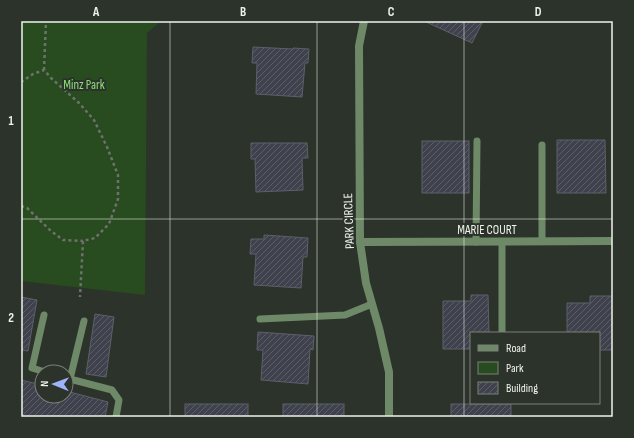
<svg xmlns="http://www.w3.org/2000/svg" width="634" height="438" viewBox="0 0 634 438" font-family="'Sofia Sans Condensed',sans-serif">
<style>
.green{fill:#284b20}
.building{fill:url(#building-hatch);stroke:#5c606c}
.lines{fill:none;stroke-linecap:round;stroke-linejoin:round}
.path{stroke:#6c736a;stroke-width:2.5;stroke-dasharray:3 3;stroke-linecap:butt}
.lane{stroke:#6e8968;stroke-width:7}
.street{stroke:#6e8968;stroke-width:8}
.grid{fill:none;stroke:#eef3ec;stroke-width:1;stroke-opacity:0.55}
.labels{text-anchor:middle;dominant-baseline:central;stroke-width:4;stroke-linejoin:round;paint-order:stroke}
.park-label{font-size:13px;fill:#8cde79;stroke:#2c332a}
.street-label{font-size:13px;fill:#eef3ec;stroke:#2c332a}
.neatline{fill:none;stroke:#eef3ec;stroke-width:1.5}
.grid-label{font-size:13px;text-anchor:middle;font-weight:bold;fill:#eef3ec}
</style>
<defs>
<pattern id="building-hatch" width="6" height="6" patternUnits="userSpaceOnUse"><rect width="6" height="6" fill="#3f424d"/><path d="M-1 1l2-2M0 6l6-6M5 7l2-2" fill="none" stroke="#5b5e67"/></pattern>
</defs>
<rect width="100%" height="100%" fill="#2c332a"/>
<polygon class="green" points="21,21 161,21 147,33 145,295 21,281"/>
<g class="building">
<polygon points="424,21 483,21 472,43"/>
<polygon points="253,47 293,49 293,48 309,49 308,63 305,63 302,97 256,94 257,63 252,63"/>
<polygon points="557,140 605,140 606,193 557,193"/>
<rect x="422" y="141" width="47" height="52"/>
<polygon points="251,143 307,143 308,158 302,158 303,190 256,192 255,159 251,159"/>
<polygon points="264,235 308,238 307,257 303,257 301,288 254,285 256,254 250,254 251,239 264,239"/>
<polygon points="471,295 488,295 489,333 471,333 471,349 443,349 443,301 471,301"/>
<polygon points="590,296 613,296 613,350 599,350 599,333 567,333 567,303 590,303"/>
<polygon points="21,297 37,300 28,351 21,350"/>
<polygon points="95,314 114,317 106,377 86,374"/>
<polygon points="258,332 314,336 313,350 310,349 308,384 261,380 263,350 257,350"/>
<polygon points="21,380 42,385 42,396 66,396 66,391 108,402 105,417 21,417"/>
<rect x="185" y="404" width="63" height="13"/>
<rect x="283" y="404" width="61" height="13"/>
<rect x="451" y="404" width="60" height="13"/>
</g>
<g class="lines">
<g class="path">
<polyline points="44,70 46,21"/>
<polyline points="21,82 33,74 44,70 51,78 79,103 94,120 107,147 118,175 118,199 109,224 95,238 83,241 80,297"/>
<polyline points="21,206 27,208 51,231 63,240 83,241"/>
</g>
<g class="lane">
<polyline points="542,145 542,241"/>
<polyline points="476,242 477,141"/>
<polyline points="44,315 32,368 45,372"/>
<polyline points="260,319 345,315 372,304"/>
<polyline points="502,333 502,242"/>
<polyline points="66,378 112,390 119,400 116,417"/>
<polyline points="70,379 84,321"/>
</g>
<g class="street">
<polyline points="364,21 359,46 360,242 366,283 379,328 389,372 389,417"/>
<polyline points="360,242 613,241"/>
</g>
</g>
<path class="grid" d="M170 21V417M317 21V417M464 21V417M21 219H613"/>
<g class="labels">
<g class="park-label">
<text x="84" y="85">Minz Park</text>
</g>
<g class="street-label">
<text transform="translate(349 221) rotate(-92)">PARK CIRCLE</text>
<text x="487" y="230">MARIE COURT</text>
</g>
</g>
<rect width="634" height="438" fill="none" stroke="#2c332a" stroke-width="44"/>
<rect x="470" y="332" width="130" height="72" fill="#2c332a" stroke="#7a8078"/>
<rect x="478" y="345" width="20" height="6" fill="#6e8968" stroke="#7a8078"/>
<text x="506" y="352" font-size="12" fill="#eef3ec">Road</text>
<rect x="478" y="362" width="20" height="12" fill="#284b20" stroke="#7a8078"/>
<text x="506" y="372" font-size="12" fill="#eef3ec">Park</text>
<rect x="478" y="382" width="20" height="12" fill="url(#building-hatch)" stroke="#7a8078"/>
<text x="506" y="392" font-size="12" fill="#eef3ec">Building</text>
<g transform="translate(54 384) rotate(271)"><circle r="19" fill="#2c332a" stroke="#7a8078"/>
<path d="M0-3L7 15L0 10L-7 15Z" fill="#9fb3fd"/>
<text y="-6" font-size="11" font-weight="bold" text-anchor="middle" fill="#eef3ec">N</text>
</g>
<rect x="22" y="22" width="590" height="394" class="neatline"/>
<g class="grid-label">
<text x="96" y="16">A</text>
<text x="243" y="16">B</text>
<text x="391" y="16">C</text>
<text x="538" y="16">D</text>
<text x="11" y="125">1</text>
<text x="11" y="322">2</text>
</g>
</svg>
